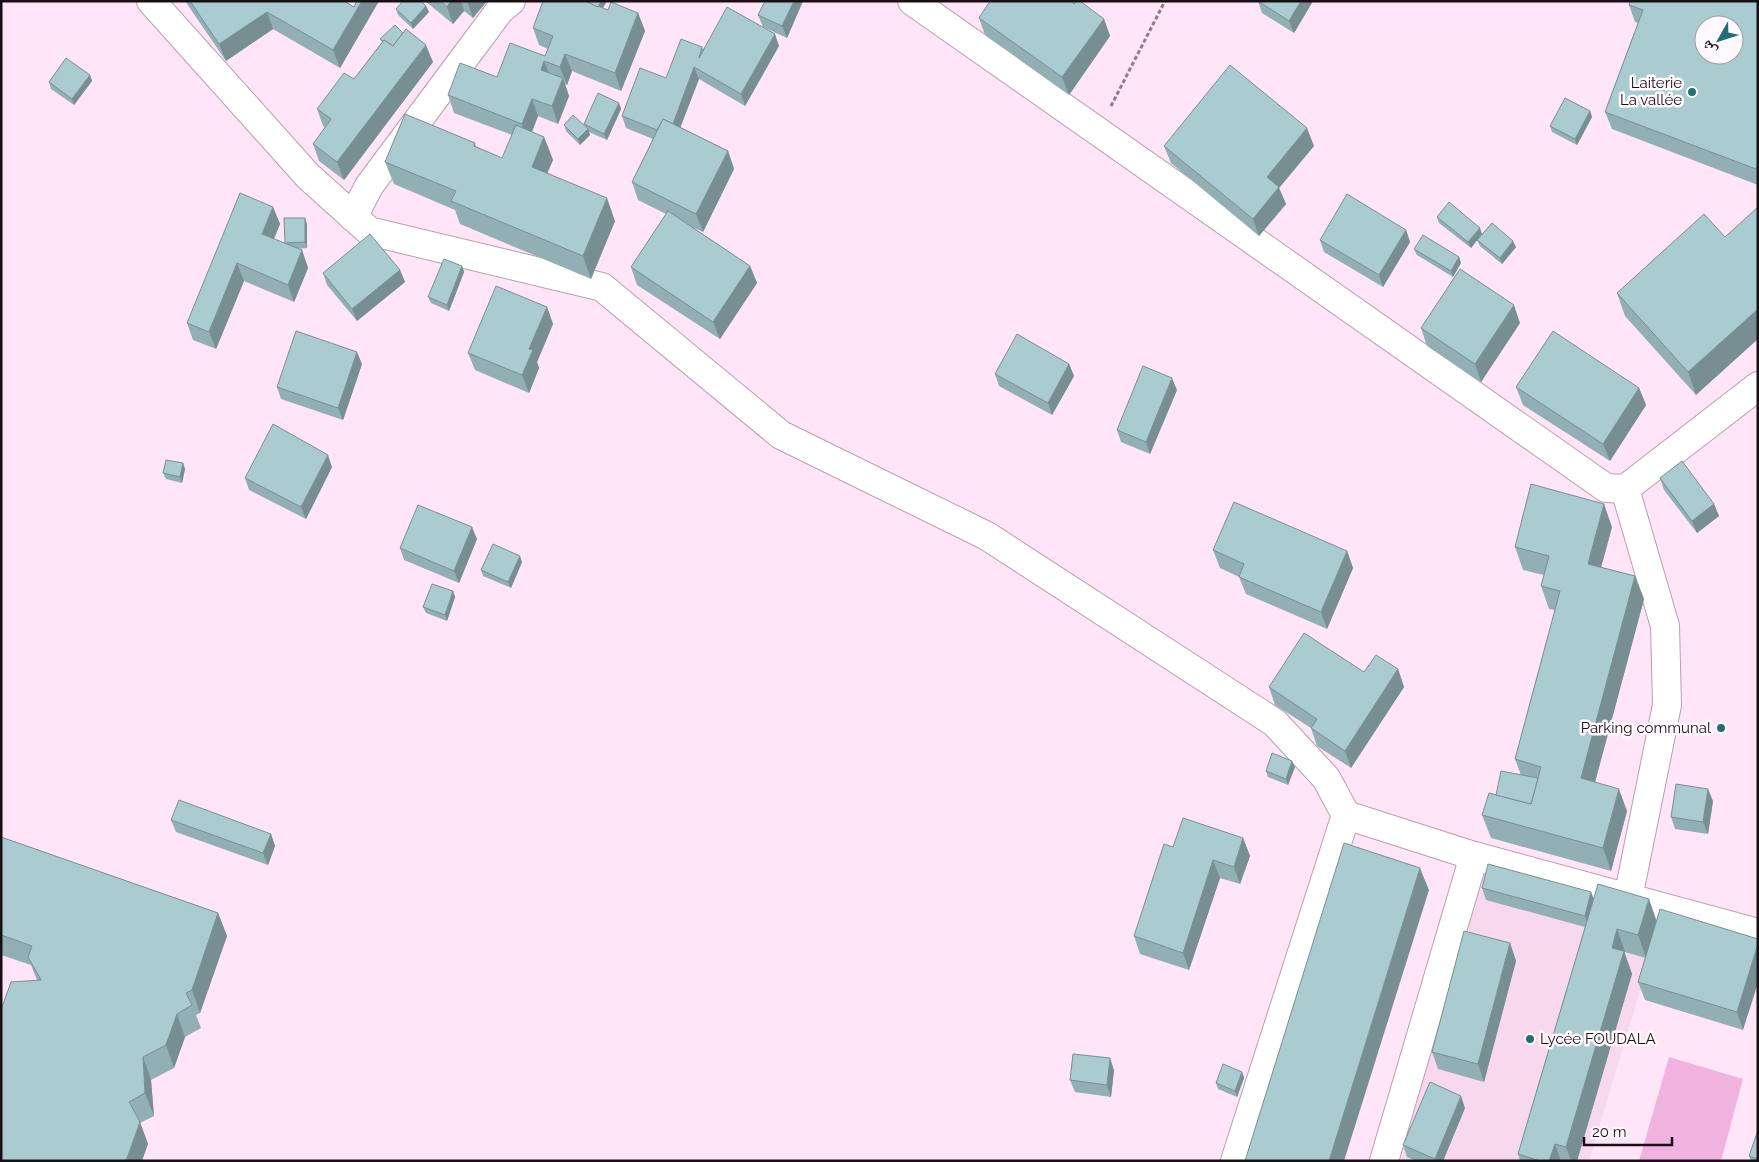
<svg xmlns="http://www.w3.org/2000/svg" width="1759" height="1162" viewBox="0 0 1759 1162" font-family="Raleway,'Noto Naskh Arabic',sans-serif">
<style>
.built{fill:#f8d8ee}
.green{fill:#f0b3df}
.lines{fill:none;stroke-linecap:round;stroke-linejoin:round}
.minor-casing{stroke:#b89fb0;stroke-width:30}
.path{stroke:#8d7c88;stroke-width:3;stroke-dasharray:4 2.5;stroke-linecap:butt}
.minor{stroke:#fff;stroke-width:28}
.wall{fill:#92afb4}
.shaded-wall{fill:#778f92}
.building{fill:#aaccd1;stroke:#778f92;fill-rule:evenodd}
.poi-dot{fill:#246d77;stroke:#fff9fd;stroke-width:2}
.labels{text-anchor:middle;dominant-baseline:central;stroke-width:5;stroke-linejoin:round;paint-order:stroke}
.poi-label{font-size:15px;fill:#181016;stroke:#fff9fd;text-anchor:end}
</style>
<rect width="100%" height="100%" fill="#ffe5f7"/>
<polygon class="built" points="1481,870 1662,918 1589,1161 1401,1161"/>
<polygon class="green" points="1669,1057 1743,1079 1721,1161 1639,1161"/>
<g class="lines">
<g class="minor-casing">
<g id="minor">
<polyline points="151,1 308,176 369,231 602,287 781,435 987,536 1275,723 1326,778 1346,815 1474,856 1758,933"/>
<polyline points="912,1 1606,488 1625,489"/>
<polyline points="353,217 369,186 500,10 511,1"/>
<polyline points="1628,898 1667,705 1665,626 1625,489 1758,386"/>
<polyline points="1235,1161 1346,815"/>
<polyline points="1384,1161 1474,856"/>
</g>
</g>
<polyline class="path" points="1111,106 1165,1"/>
<use href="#minor" class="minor"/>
</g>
<g class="wall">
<polygon points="185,1 344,1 354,7 357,1 379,1 340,68 273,29 226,61"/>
<polygon points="425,1 487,1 473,18 464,11 453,24"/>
<polygon points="765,1 803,1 787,38 763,27 779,46 745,106 699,79 680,127 728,151 734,169 703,232 692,227 750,266 757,283 720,339 637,285 631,267 666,214 638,200 632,182 653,139 626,128 622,116 702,47 703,49 763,27 758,15"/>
<polygon points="1258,1 1313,1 1294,33 1262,13"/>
<polygon points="1758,1 1758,185 1612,129 1605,112 1638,23 1635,22 1629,5"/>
<polygon points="1074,4 1104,19 1110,36 1069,95 985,35 979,18"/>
<polygon points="426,6 429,12 413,29 398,15 396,9"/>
<polygon points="603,8 608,10 638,13 645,31 621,91 572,71 567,85 565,84 569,96 558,124 538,116 532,132 544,137 553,160 547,173 615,221 591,279 460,224 455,210 394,184 385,162 475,143 476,147 502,158 512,135 454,113 448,95 497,77 545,56 548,49 539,45 533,28"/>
<polygon points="380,39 433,62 344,180 319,161 313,144 325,127 323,126 317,109 354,79 382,42"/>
<polygon points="90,75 92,81 74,105 51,89 49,82"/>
<polygon points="619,103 621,109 607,140 589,132 590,135 580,145 566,131 564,125 584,125"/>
<polygon points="1590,111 1592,117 1577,145 1552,132 1550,126"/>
<polygon points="1164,146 1314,146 1279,188 1286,204 1259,236 1171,163"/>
<polygon points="273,207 280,224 274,239 285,244 285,243 307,224 307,248 297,249 302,250 308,268 294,302 244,281 216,349 193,340 187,323"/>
<polygon points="1437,217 1482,234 1516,247 1502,264 1480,246 1477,240 1471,248 1439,223"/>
<polygon points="1406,230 1410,242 1383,287 1324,252 1320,240"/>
<polygon points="1725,237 1696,395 1625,316 1617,293"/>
<polygon points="1414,249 1459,257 1461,263 1453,277 1417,255"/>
<polygon points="462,266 464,272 449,311 431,303 428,297"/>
<polygon points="400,270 405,282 357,321 327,285 323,273"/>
<polygon points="547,307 553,324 537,362 539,368 529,393 475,370 468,353"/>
<polygon points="1520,323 1481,382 1427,346 1421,328"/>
<polygon points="362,364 343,420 281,399 277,387"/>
<polygon points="1069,364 1074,376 1052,415 999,386 995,374"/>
<polygon points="1516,387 1639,388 1646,405 1610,461 1523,405"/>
<polygon points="1177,390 1150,454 1121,442 1117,430"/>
<polygon points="183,463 185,469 182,483 166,479 163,473"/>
<polygon points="332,467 306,519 249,490 245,478"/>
<polygon points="1660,478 1714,504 1719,516 1697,533 1664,490"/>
<polygon points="1612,527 1601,567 1635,576 1644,599 1595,782 1627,811 1611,871 1491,838 1482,815 1496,795 1521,775 1515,759 1555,610 1549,609 1541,586 1544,575 1523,570 1515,547"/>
<polygon points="477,539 459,583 404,560 400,548"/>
<polygon points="1213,550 1347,551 1353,568 1327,629 1246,594 1239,577 1220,568"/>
<polygon points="522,562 511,588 483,576 481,570"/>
<polygon points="453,591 455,597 447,621 426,613 423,607"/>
<polygon points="1398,669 1404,687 1351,768 1317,746 1311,728 1275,705 1269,687 1364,672"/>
<polygon points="1295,767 1288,785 1268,777 1266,771"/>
<polygon points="1713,801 1708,834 1675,829 1671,817"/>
<polygon points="171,820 271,834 275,846 268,865 176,832"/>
<polygon points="1,837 218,913 227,936 200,1013 196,1015 201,1028 185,1037 174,1068 151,1080 154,1116 140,1123 148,1144 37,980 31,965 1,955"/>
<polygon points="1243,838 1250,856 1240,884 1220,878 1189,970 1140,954 1134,936 1173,847"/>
<polygon points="1482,888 1594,899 1657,921 1758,939 1743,1030 1645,1000 1638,982 1646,958 1625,952 1625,954 1632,974 1577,1161 1520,1161 1518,1154 1585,927 1486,900"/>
<polygon points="1510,943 1516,961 1484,1082 1438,1069 1432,1052"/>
<polygon points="1114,1070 1111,1097 1075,1092 1070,1080"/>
<polygon points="1242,1072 1244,1078 1237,1097 1218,1089 1216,1083"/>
<polygon points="1465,1108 1443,1161 1416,1161 1407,1157 1403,1145"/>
<polygon points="1758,1130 1758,1161 1751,1161 1749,1156"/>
</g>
<g class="shaded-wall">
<polygon points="362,1 379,1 340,68 333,50"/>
<polygon points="451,1 461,1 464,11 453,24 447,7"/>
<polygon points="467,1 487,1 473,18"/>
<polygon points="601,1 607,1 599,15 597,9"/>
<polygon points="794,1 803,1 787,38 782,26"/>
<polygon points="1301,1 1313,1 1294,33 1289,21"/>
<polygon points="426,6 429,12 413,29 411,23"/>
<polygon points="267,12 273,29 226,61 219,44"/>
<polygon points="638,13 645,31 621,91 615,73"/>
<polygon points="1104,19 1110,36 1069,95 1062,77"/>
<polygon points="775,34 779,46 745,106 741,94"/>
<polygon points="426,45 433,62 344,180 337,162"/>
<polygon points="565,54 572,71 567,85 560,67"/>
<polygon points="544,61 551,79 541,70"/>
<polygon points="694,67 699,79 676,139 672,127"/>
<polygon points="90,75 92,81 74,105 72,99"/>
<polygon points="563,78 569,96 558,124 552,106"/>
<polygon points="532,99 538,116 528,142 522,124"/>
<polygon points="619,103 621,109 607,140 604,134"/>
<polygon points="1590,111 1592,117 1577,145 1575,139"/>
<polygon points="1307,128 1314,146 1279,188 1286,204 1259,236 1253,219 1267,177"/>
<polygon points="588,129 590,135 580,145 578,139"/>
<polygon points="544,137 553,160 540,190 532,167"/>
<polygon points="728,151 734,169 703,232 696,214"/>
<polygon points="607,198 615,221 591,279 583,256"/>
<polygon points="273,207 280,224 268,252 262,234"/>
<polygon points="305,218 307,224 307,248 305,242"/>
<polygon points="1480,228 1482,234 1471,248 1468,242"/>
<polygon points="1406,230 1410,242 1383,287 1379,275"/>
<polygon points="1513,241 1516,247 1502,264 1500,258"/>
<polygon points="302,250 308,268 294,302 288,285"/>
<polygon points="1459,257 1461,263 1453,277 1451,271"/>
<polygon points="237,263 244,281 216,349 209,332"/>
<polygon points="462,266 464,272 449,311 447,305"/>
<polygon points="750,266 757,283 720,339 713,322"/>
<polygon points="400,270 405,282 357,321 352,309"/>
<polygon points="1514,305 1520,323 1481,382 1475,364"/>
<polygon points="547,307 553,324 537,362 539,368 529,393 522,375 529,349"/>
<polygon points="1758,309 1758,339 1696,395 1688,372"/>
<polygon points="357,352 362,364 343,420 338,408"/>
<polygon points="1069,364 1074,376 1052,415 1048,403"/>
<polygon points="1172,378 1177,390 1150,454 1146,442"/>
<polygon points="1639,388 1646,405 1610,461 1603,444"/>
<polygon points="328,455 332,467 306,519 301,507"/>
<polygon points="183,463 185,469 182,483 180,477"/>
<polygon points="1604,504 1612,527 1596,586 1588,564"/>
<polygon points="1714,504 1719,516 1697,533 1692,521"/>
<polygon points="472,527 477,539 459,583 454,571"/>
<polygon points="1347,551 1353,568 1327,629 1321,612"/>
<polygon points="520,556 522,562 511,588 508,582"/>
<polygon points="1635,576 1644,599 1590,801 1581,778"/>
<polygon points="453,591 455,597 447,621 445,615"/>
<polygon points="1398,669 1404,687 1351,768 1345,751"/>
<polygon points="1292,761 1295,767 1288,785 1286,779"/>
<polygon points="1619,789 1627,811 1611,871 1603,848"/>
<polygon points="1708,789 1713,801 1708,834 1703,822"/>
<polygon points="271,834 275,846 268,865 263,853"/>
<polygon points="1243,838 1250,856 1240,884 1234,867"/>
<polygon points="1213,860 1220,878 1189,970 1183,953"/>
<polygon points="1420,868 1429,890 1344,1161 1329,1161"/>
<polygon points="1591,892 1596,904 1589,928 1585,916"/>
<polygon points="1649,899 1657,922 1646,958 1638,935"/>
<polygon points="218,913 227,936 200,1013 192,990"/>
<polygon points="1617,929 1625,952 1625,954 1632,974 1577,1161 1571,1161 1566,1147 1612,948"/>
<polygon points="1510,943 1516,961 1484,1082 1478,1064"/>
<polygon points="1758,944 1758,983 1743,1030 1737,1012"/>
<polygon points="177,1014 185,1037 174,1068 166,1045"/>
<polygon points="143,1057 151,1080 154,1116 145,1093"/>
<polygon points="1110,1058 1114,1070 1111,1097 1107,1085"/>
<polygon points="1242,1072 1244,1078 1237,1097 1235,1091"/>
<polygon points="1461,1096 1465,1108 1443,1161 1435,1161 1435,1159"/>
<polygon points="140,1122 148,1144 142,1161 126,1161"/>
<polygon points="1555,1144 1561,1161 1549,1161"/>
</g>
<g class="building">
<polygon points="190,1 344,1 354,7 357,1 362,1 333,50 267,12 219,44"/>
<polygon points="403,1 421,1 426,6 411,23 396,9"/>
<polygon points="440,1 451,1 447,7"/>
<polygon points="543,1 585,1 608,10 611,2 638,13 615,73 565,54 560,67 544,61 541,70 563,78 552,106 532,99 522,124 448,95 460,63 497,77 510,43 545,56 553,36 533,28"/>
<polygon points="585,1 601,1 598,7"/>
<polygon points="765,1 794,1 782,26 758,15"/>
<polygon points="990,1 1071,1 1074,4 1076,1 1080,1 1104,19 1062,77 979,18"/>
<polygon points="1258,1 1301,1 1289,21"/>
<path d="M1630 1H1758V165L1756 169 1605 112 1643 10 1629 5ZM1704 25H1734V55H1704Z"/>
<polygon points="727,7 775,34 741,94 694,67 673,124 663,119 657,130 622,116 640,68 666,78 681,39 702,47 699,58"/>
<polygon points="395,25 403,33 393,46 384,40 383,41 380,39"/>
<polygon points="406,29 426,45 337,162 313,144 331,119 317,109 344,73 354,79 384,40 393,46"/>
<polygon points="66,58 90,75 72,99 49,82"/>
<polygon points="1230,65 1307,128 1267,177 1279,187 1253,219 1164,146"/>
<polygon points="598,93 619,103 604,134 584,124"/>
<polygon points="1565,98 1590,111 1575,139 1550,126"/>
<polygon points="405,114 475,143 474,146 502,158 516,125 544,137 532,167 607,198 583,256 451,201 456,191 385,162"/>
<polygon points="573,115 588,129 578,139 564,125"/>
<polygon points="663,119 728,151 696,214 632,182"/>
<polygon points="240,193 273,207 262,234 302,250 288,285 237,263 209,332 187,323"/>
<polygon points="1347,194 1406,230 1379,275 1320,240"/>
<polygon points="1449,202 1480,228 1468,242 1437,217"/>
<polygon points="1758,207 1758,309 1688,372 1617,293 1704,214 1725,237"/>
<polygon points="668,211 750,266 713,322 631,267"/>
<polygon points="284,218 305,218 305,242 285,243"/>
<polygon points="1492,223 1513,241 1500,258 1477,240"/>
<polygon points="370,234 400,270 352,309 323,273"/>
<polygon points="1423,235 1459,257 1451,271 1414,249"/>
<polygon points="444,259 462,266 447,305 428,297"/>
<polygon points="1460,269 1514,305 1475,364 1421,328"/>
<polygon points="496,286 547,307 529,349 533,350 522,375 468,353"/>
<polygon points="296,331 357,352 338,408 277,387"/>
<polygon points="1553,331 1639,388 1603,444 1516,387"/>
<polygon points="1017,334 1069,364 1048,403 995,374"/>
<polygon points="1143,366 1172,378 1146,442 1117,430"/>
<polygon points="273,424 328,455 301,507 245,478"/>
<polygon points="166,460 183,463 180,477 163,473"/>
<polygon points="1682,461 1714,504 1692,521 1660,478"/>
<polygon points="1531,484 1604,504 1588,564 1635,576 1581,778 1619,789 1603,848 1482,815 1489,793 1531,804 1541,767 1515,759 1560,591 1541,586 1549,556 1515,547"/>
<polygon points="1234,502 1347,551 1321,612 1239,577 1244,564 1213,550"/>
<polygon points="418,505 472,527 454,571 400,548"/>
<polygon points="493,544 520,556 508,582 481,570"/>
<polygon points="432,584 453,591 445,615 423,607"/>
<polygon points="1304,633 1364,672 1376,655 1398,669 1345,751 1311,728 1317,719 1269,687"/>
<polygon points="1272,753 1292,761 1286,779 1266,771"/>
<polygon points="1501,771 1538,778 1531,804 1496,795"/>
<polygon points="1676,784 1708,789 1703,822 1671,817"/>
<polygon points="179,800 271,834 263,853 171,820"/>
<polygon points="1183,818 1243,838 1234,867 1213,860 1183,953 1134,936 1164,844 1173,847"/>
<polygon points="1,837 218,913 192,990 186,993 192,1005 177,1014 166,1045 143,1057 145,1093 129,1102 140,1122 126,1161 1,1161 1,1010 11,982 41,980 28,957 32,946 1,935"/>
<polygon points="1344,843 1420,868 1329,1161 1245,1161"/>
<polygon points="1488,864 1591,892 1585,916 1482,888"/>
<polygon points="1598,884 1649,899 1638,935 1617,929 1612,948 1624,951 1566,1147 1555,1144 1549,1161 1540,1161 1518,1154"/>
<polygon points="1660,909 1758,939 1758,944 1737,1012 1638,982"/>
<polygon points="1464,931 1510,943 1478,1064 1432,1052"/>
<polygon points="1073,1054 1110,1058 1107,1085 1070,1080"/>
<polygon points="1223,1064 1242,1072 1235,1091 1216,1083"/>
<polygon points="1430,1082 1461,1096 1435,1159 1403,1145"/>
<polygon points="1758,1130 1758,1159 1749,1156"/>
</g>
<g class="poi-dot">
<circle cx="1692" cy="92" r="5"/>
<circle cx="1721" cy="728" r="5"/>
<circle cx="1530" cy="1039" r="5"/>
</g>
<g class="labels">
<g class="poi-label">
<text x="1682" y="83">Laiterie<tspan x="1682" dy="17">La vallée</tspan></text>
<text x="1711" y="728">Parking communal</text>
<text x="1540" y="1039" text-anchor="start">Lycée FOUDALA</text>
</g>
</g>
<rect width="1759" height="1162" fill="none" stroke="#181016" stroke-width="5"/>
<g transform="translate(1719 40) rotate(231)"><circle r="24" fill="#fff9fd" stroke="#a39ca1"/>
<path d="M0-4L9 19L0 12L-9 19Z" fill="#246d77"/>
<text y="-8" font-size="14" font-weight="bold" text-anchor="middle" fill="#181016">ش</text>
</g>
<path d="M1584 1137v8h88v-8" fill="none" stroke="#181016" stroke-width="2.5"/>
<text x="1592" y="1137" font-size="15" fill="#181016" stroke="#fff9fd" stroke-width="4" paint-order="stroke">20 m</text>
</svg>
